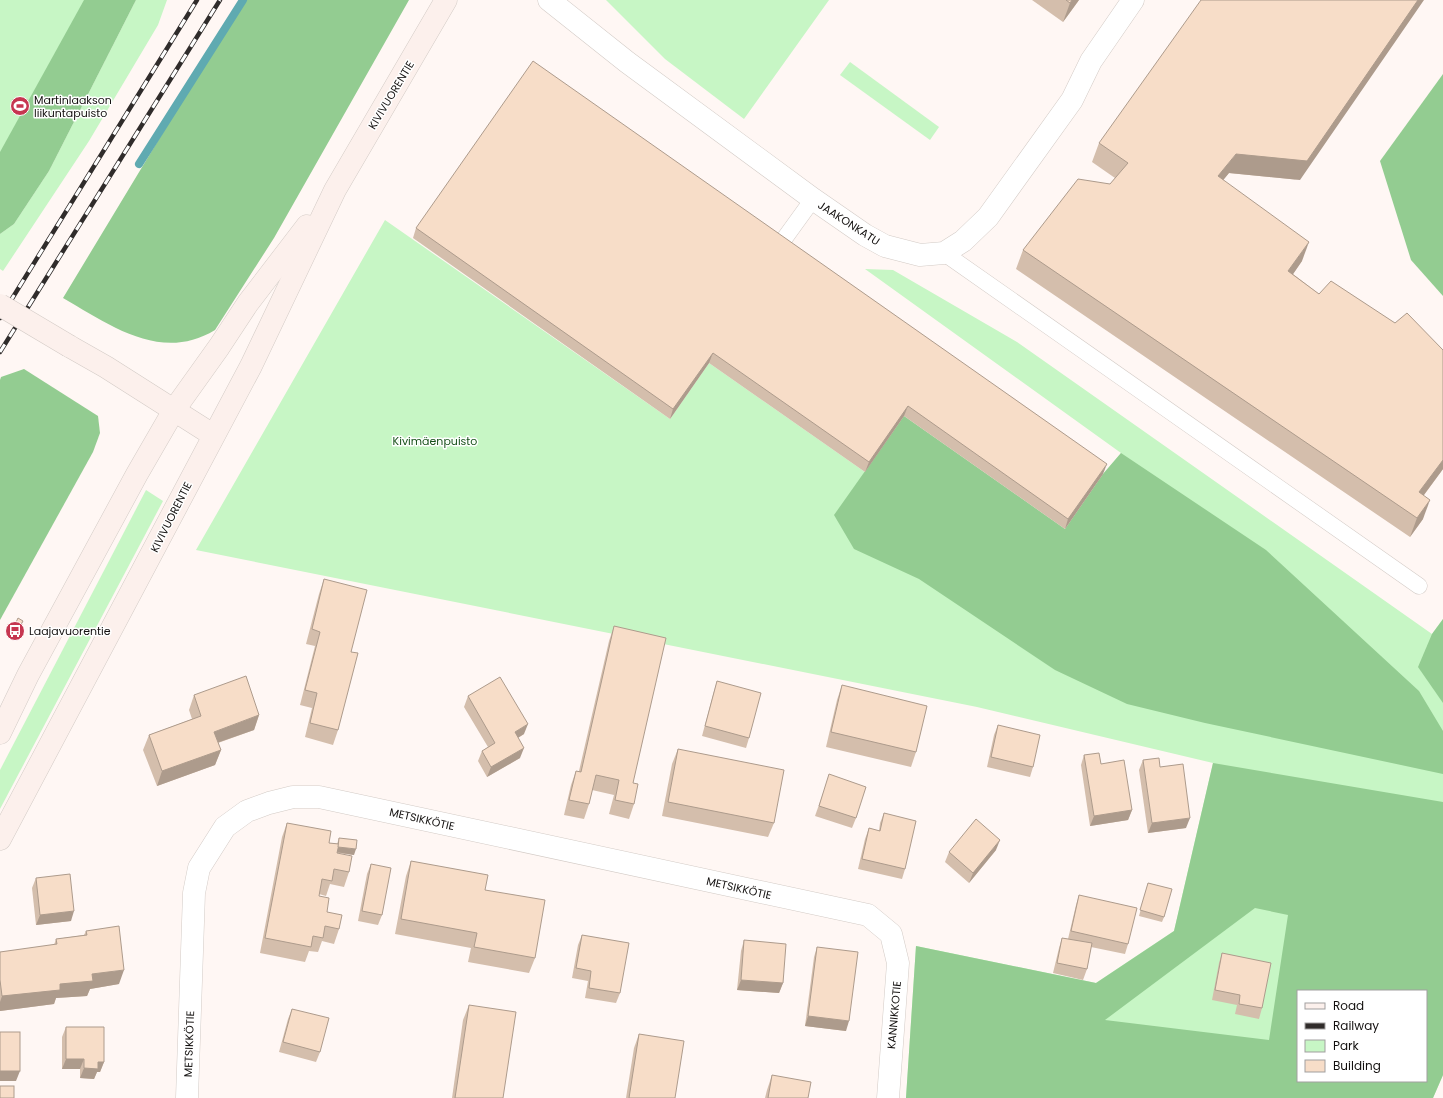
<svg xmlns="http://www.w3.org/2000/svg" width="1443" height="1098" viewBox="0 0 1443 1098" font-family="Poppins,sans-serif">
<style>
.green{fill:#c7f6c5;fill-rule:evenodd}
.forest{fill:#93cc91;fill-rule:evenodd}
.lines{fill:none;stroke-linecap:round;stroke-linejoin:round}
.stream{stroke:#5faab1;stroke-width:8}
.lane-casing{stroke:#d3cbc6;stroke-width:17}
.street-casing{stroke:#d3cbc6;stroke-width:23}
.secondary-casing{stroke:#d3cbc6;stroke-width:23}
.lane{stroke:#fff;stroke-width:16}
.street{stroke:#fff;stroke-width:22}
.secondary{stroke:#fcf0ec;stroke-width:22}
.rail-casing{stroke:#302c2b;stroke-width:4.5}
.rail{stroke:#fff;stroke-width:3;stroke-dasharray:9;stroke-linecap:butt}
.secondary-bridge-casing{stroke:#d3cbc6;stroke-width:23;stroke-linecap:butt}
.secondary-bridge{stroke:#fcf0ec;stroke-width:22}
.wall{fill:#d4beac}
.shaded-wall{fill:#ad9b8c}
.building{fill:#f7ddc8;stroke:#ad9b8c}
.labels{text-anchor:middle;dominant-baseline:central;stroke-width:3;stroke-linejoin:round;paint-order:stroke}
.street-label{font-size:11px;fill:#13100f;stroke:#fff}
.poi-label{font-size:11px;fill:#13100f;stroke:#fff;text-anchor:start}
.park-label{font-size:11px;fill:#165019;stroke:#fff}
</style>
<rect width="100%" height="100%" fill="#fff7f4"/>
<g class="green">
<polygon points="0,0 105,0 0,174"/>
<polygon points="136,0 167,0 158,25 89,141 3,271 0,269 0,234 14,224 49,171"/>
<polygon points="606,0 829,0 744,119 665,59"/>
<polygon points="850,62 939,127 930,140 840,75"/>
<path d="M385 220 670 419 709 363 865 472 904 416 1065 529 1103 474 1121 453 865 269 893 270 1017 342 1432 634 1443 619V1075L1433 1098H906L916 946 1096 983 1174 931 1213 763 977 707 196 550ZM1298 991H1426V1081H1298Z"/>
<polygon points="146,490 163,501 0,809 0,770"/>
</g>
<g class="forest">
<polygon points="84,0 136,0 49,171 14,224 0,234 0,152"/>
<path d="M243 0H409L274 238 215 330C161 363 110 325 63 298Z"/>
<polygon points="1443,74 1443,296 1411,260 1380,161"/>
<polygon points="24,369 98,416 100,433 93,452 0,620 0,380 1,377"/>
<polygon points="904,416 1065,529 1103,474 1121,453 1266,550 1419,691 1443,731 1443,774 1205,723 1127,704 1055,670 919,579 854,549 834,515"/>
<polygon points="1443,619 1443,703 1418,667 1432,634"/>
<path d="M1213 763 1443 802V1075L1433 1098H906L916 946 1096 983 1174 931ZM1255 908 1288 915 1269 1040 1105 1020ZM1298 991H1426V1081H1298Z"/>
</g>
<g class="lines">
<polyline class="stream" points="139,164 243,0"/>
<g class="lane-casing">
<g id="lane">
<polyline points="779,246 813,199"/>
<polyline points="944,253 1419,586"/>
</g>
</g>
<g class="street-casing">
<g id="street">
<polyline points="549,0 627,62 813,199 865,235 885,246 920,255 944,253 963,241 988,217 1072,100 1091,61 1133,0"/>
<polyline points="187,1098 194,893 199,868 225,827 247,811 269,803 293,797 319,797 868,915 891,934 898,963 888,1098"/>
</g>
</g>
<g class="secondary-casing">
<g id="secondary">
<polyline points="69,346 106,367 213,435"/>
<polyline points="0,733 28,675 137,474 174,410 219,347 248,303 307,226"/>
<polyline points="0,839 251,366 335,190 446,0"/>
</g>
</g>
<use href="#lane" class="lane"/>
<use href="#street" class="street"/>
<use href="#secondary" class="secondary"/>
<g class="rail-casing">
<g id="rail">
<polyline points="0,318 197,0"/>
<polyline points="0,352 220,0"/>
</g>
</g>
<use href="#rail" class="rail"/>
<g class="secondary-bridge-casing">
<polyline id="secondary-bridge" points="0,305 69,346"/>
</g>
<use href="#secondary-bridge" class="secondary-bridge"/>
</g>
<g class="wall">
<polygon points="1032,0 1079,0 1063,22"/>
<polygon points="1099,143 1300,180 1229,173 1223,180 1302,261 1293,274 1319,294 1395,323 1443,350 1443,469 1424,495 1423,519 1410,537 1016,269 1023,250 1110,184 1115,178 1092,162"/>
<polygon points="416,228 1103,474 1065,529 904,416 865,472 709,363 670,419 413,238"/>
<polygon points="324,579 351,652 338,730 333,745 305,737 312,708 300,705 315,646 306,644 319,594"/>
<polygon points="23,621 15,638 10,636 12,631"/>
<polygon points="614,626 633,783 634,804 629,819 609,814 614,795 592,790 589,804 584,819 564,815 571,785 576,771 579,771 609,641"/>
<polygon points="717,681 749,738 746,748 702,736 714,691"/>
<polygon points="842,685 916,752 911,767 826,747 837,700"/>
<polygon points="194,695 259,715 254,730 218,743 221,750 215,765 157,786 143,750 149,735 192,719 189,710"/>
<polygon points="468,696 524,734 518,738 520,758 487,777 478,761 482,751 488,747 464,707"/>
<polygon points="998,725 1033,767 1030,777 987,767 994,735"/>
<polygon points="678,749 774,823 768,837 662,816 672,764"/>
<polygon points="1084,755 1101,764 1132,810 1128,820 1090,826 1081,765"/>
<polygon points="1143,760 1160,767 1186,828 1148,833 1139,770"/>
<polygon points="826,785 856,818 852,828 815,816"/>
<polygon points="884,813 905,869 902,879 858,869 865,839 869,828 879,831 880,823"/>
<polygon points="287,823 329,843 337,844 339,838 354,855 337,853 349,872 344,887 330,884 326,896 319,894 319,896 327,912 339,929 334,944 322,941 318,952 309,951 305,962 260,953 282,837"/>
<polygon points="996,850 969,883 945,862 949,852"/>
<polygon points="411,861 485,890 535,958 529,973 468,962 471,948 395,934 406,876"/>
<polygon points="371,864 382,915 378,925 358,921 367,874"/>
<polygon points="36,878 71,921 36,925 32,888"/>
<polygon points="1148,883 1164,917 1162,922 1139,916"/>
<polygon points="1079,895 1128,944 1125,954 1091,947 1087,969 1083,980 1053,973 1059,948 1062,938 1068,939 1076,905"/>
<polygon points="86,931 119,984 90,989 87,996 56,998 54,1004 0,1011 0,952 54,945 56,939 84,935"/>
<polygon points="582,935 620,993 616,1003 585,998 588,981 572,978 578,945"/>
<polygon points="744,940 783,983 779,993 737,990 741,951"/>
<polygon points="817,947 846,1031 805,1026 814,957"/>
<polygon points="1222,953 1262,1008 1259,1019 1235,1014 1237,1005 1212,1000 1219,963"/>
<polygon points="469,1005 503,1098 452,1098 463,1020"/>
<polygon points="292,1009 320,1052 316,1062 279,1052 288,1019"/>
<polygon points="66,1027 104,1062 100,1072 97,1072 94,1079 80,1078 80,1069 62,1069 62,1037"/>
<polygon points="639,1034 675,1098 626,1098 634,1048"/>
<polygon points="772,1075 808,1098 765,1098 767,1090"/>
</g>
<g class="shaded-wall">
<polygon points="1072,0 1079,0 1063,22 1070,3"/>
<polygon points="1418,0 1424,0 1300,180 1229,173 1211,195 1218,176 1236,154"/>
<polygon points="1309,242 1302,261 1282,290 1288,271"/>
<polygon points="713,353 709,363 670,419 673,409"/>
<polygon points="908,406 904,416 865,472 869,462"/>
<polygon points="1443,460 1443,469 1412,511 1419,492"/>
<polygon points="1107,464 1103,474 1065,529 1068,519"/>
<polygon points="1430,500 1423,519 1410,537 1417,518"/>
<polygon points="23,621 21,626 15,638 16,633"/>
<polygon points="259,715 254,730 208,746 214,732"/>
<polygon points="528,724 524,734 511,742 515,732"/>
<polygon points="524,748 520,758 487,777 491,767"/>
<polygon points="221,750 215,765 157,786 162,771"/>
<polygon points="1132,810 1128,820 1090,826 1094,816"/>
<polygon points="1190,818 1186,828 1148,833 1152,823"/>
<polygon points="1000,840 996,850 969,883 973,873"/>
<polygon points="338,847 356,849 354,855 336,852"/>
<polygon points="74,911 71,921 36,925 40,915"/>
<polygon points="124,970 119,984 90,989 87,996 56,998 54,1004 0,1011 0,1002 2,996 60,984 92,974"/>
<polygon points="741,980 783,983 779,993 737,990"/>
<polygon points="808,1016 849,1021 846,1031 805,1026"/>
<polygon points="66,1059 84,1059 80,1069 62,1069"/>
<polygon points="98,1062 104,1062 100,1072 97,1072 94,1079 80,1078 84,1068"/>
<polygon points="0,1071 20,1071 16,1081 0,1081"/>
</g>
<g class="building">
<polygon points="1066,0 1072,0 1070,3"/>
<polygon points="1201,0 1418,0 1307,161 1236,154 1218,176 1309,242 1288,271 1319,294 1331,281 1395,323 1407,313 1443,350 1443,460 1419,492 1430,500 1417,518 1023,250 1078,179 1110,184 1128,163 1099,143"/>
<polygon points="533,61 1107,464 1068,519 908,406 869,462 713,353 673,409 416,228"/>
<polygon points="324,579 367,590 351,652 358,653 338,730 310,723 317,693 305,690 320,632 312,629"/>
<polygon points="18,618 23,621 16,633 12,631"/>
<polygon points="614,626 666,638 633,783 638,784 634,804 615,800 619,780 596,775 589,804 569,800 576,771 581,772"/>
<polygon points="246,676 259,715 214,732 221,750 162,771 149,735 201,716 194,695"/>
<polygon points="500,677 528,724 515,732 524,748 491,767 482,751 495,743 468,696"/>
<polygon points="717,681 761,693 749,738 705,726"/>
<polygon points="842,685 927,706 916,752 831,732"/>
<polygon points="998,725 1040,735 1033,767 991,757"/>
<polygon points="678,749 784,770 774,823 668,802"/>
<polygon points="1099,753 1101,764 1124,760 1132,810 1094,816 1084,755"/>
<polygon points="1159,758 1160,767 1183,764 1190,818 1152,823 1143,760"/>
<polygon points="829,774 866,787 856,818 819,806"/>
<polygon points="884,813 916,821 905,869 862,859 869,828 880,831"/>
<polygon points="976,819 1000,840 973,873 949,852"/>
<polygon points="287,823 331,831 329,843 339,844 337,853 352,856 349,872 334,869 332,881 322,879 319,896 329,898 327,912 342,915 339,929 325,926 323,938 313,936 311,947 265,938"/>
<polygon points="339,838 357,840 356,849 338,847"/>
<polygon points="411,861 488,875 485,890 545,900 535,958 474,947 477,933 401,919"/>
<polygon points="371,864 391,868 382,915 362,911"/>
<polygon points="70,874 74,911 40,915 36,878"/>
<polygon points="1148,883 1172,889 1164,917 1140,910"/>
<polygon points="1079,895 1137,908 1128,944 1071,931"/>
<polygon points="119,926 124,970 92,974 93,981 60,984 60,990 2,996 0,980 0,952 57,944 56,939 87,935 86,931"/>
<polygon points="582,935 629,943 620,993 589,988 591,971 576,968"/>
<polygon points="1062,938 1092,943 1087,969 1057,963"/>
<polygon points="744,940 786,944 783,983 741,980"/>
<polygon points="817,947 858,952 849,1021 808,1016"/>
<polygon points="1222,953 1271,963 1262,1008 1239,1004 1240,995 1215,990"/>
<polygon points="469,1005 516,1012 503,1098 455,1098"/>
<polygon points="292,1009 329,1018 320,1052 283,1042"/>
<polygon points="66,1027 104,1027 104,1062 98,1062 98,1069 84,1068 84,1059 66,1059"/>
<rect x="0" y="1032" width="20" height="39"/>
<polygon points="639,1034 684,1041 675,1098 629,1098"/>
<polygon points="772,1075 811,1082 808,1098 768,1098"/>
<rect x="0" y="1086" width="14" height="12"/>
</g>
<defs>
<g id="stadium-disc" transform="scale(1)"><circle r="9.5" fill="#c63650" stroke="#fff"/><path d="M0-5a6.5 5 0 1 0 0 10a6.5 5 0 1 0 0-10ZM-3.5-1.8h7v3.6h-7Z" fill="#fff"/></g>
<g id="bus-disc" transform="scale(1)"><circle r="9.5" fill="#c63650" stroke="#fff"/><path d="M-5-6H5V4H4V6H2V4H-2V6H-4V4H-5ZM-3.5-4V0h7V-4ZM-3.5 1.2v1.5H-2V1.2ZM2 1.2v1.5H3.5V1.2Z" fill="#fff"/></g>
</defs>
<g fill-rule="evenodd">
<use href="#stadium-disc" x="20" y="106"/>
<use href="#bus-disc" x="15" y="631"/>
</g>
<g class="labels">
<g class="street-label">
<text transform="translate(391 95) rotate(-59)">KIVIVUORENTIE</text>
<text transform="translate(849 223) rotate(33)">JAAKONKATU</text>
<text transform="translate(171 517) rotate(-63)">KIVIVUORENTIE</text>
<text transform="translate(422 819) rotate(13)">METSIKKÖTIE</text>
<text transform="translate(739 888) rotate(13)">METSIKKÖTIE</text>
<text transform="translate(894 1015) rotate(-85)">KANNIKKOTIE</text>
<text transform="translate(189 1044) rotate(-88)">METSIKKÖTIE</text>
</g>
<g class="poi-label">
<text x="34" y="100">Martinlaakson<tspan x="34" dy="13">liikuntapuisto</tspan></text>
<text x="29" y="631">Laajavuorentie</text>
</g>
<g class="park-label">
<text x="435" y="441">Kivimäenpuisto</text>
</g>
</g>
<rect x="1297" y="990" width="130" height="92" fill="#ffffff" stroke="#a19f9f"/>
<rect x="1305" y="1003" width="20" height="6" fill="#fcf0ec" stroke="#a19f9f"/>
<text x="1333" y="1010" font-size="12" fill="#13100f">Road</text>
<rect x="1305" y="1023" width="20" height="6" fill="#302c2b" stroke="#a19f9f"/>
<text x="1333" y="1030" font-size="12" fill="#13100f">Railway</text>
<rect x="1305" y="1040" width="20" height="12" fill="#c7f6c5" stroke="#a19f9f"/>
<text x="1333" y="1050" font-size="12" fill="#13100f">Park</text>
<rect x="1305" y="1060" width="20" height="12" fill="#f7ddc8" stroke="#a19f9f"/>
<text x="1333" y="1070" font-size="12" fill="#13100f">Building</text>
</svg>
